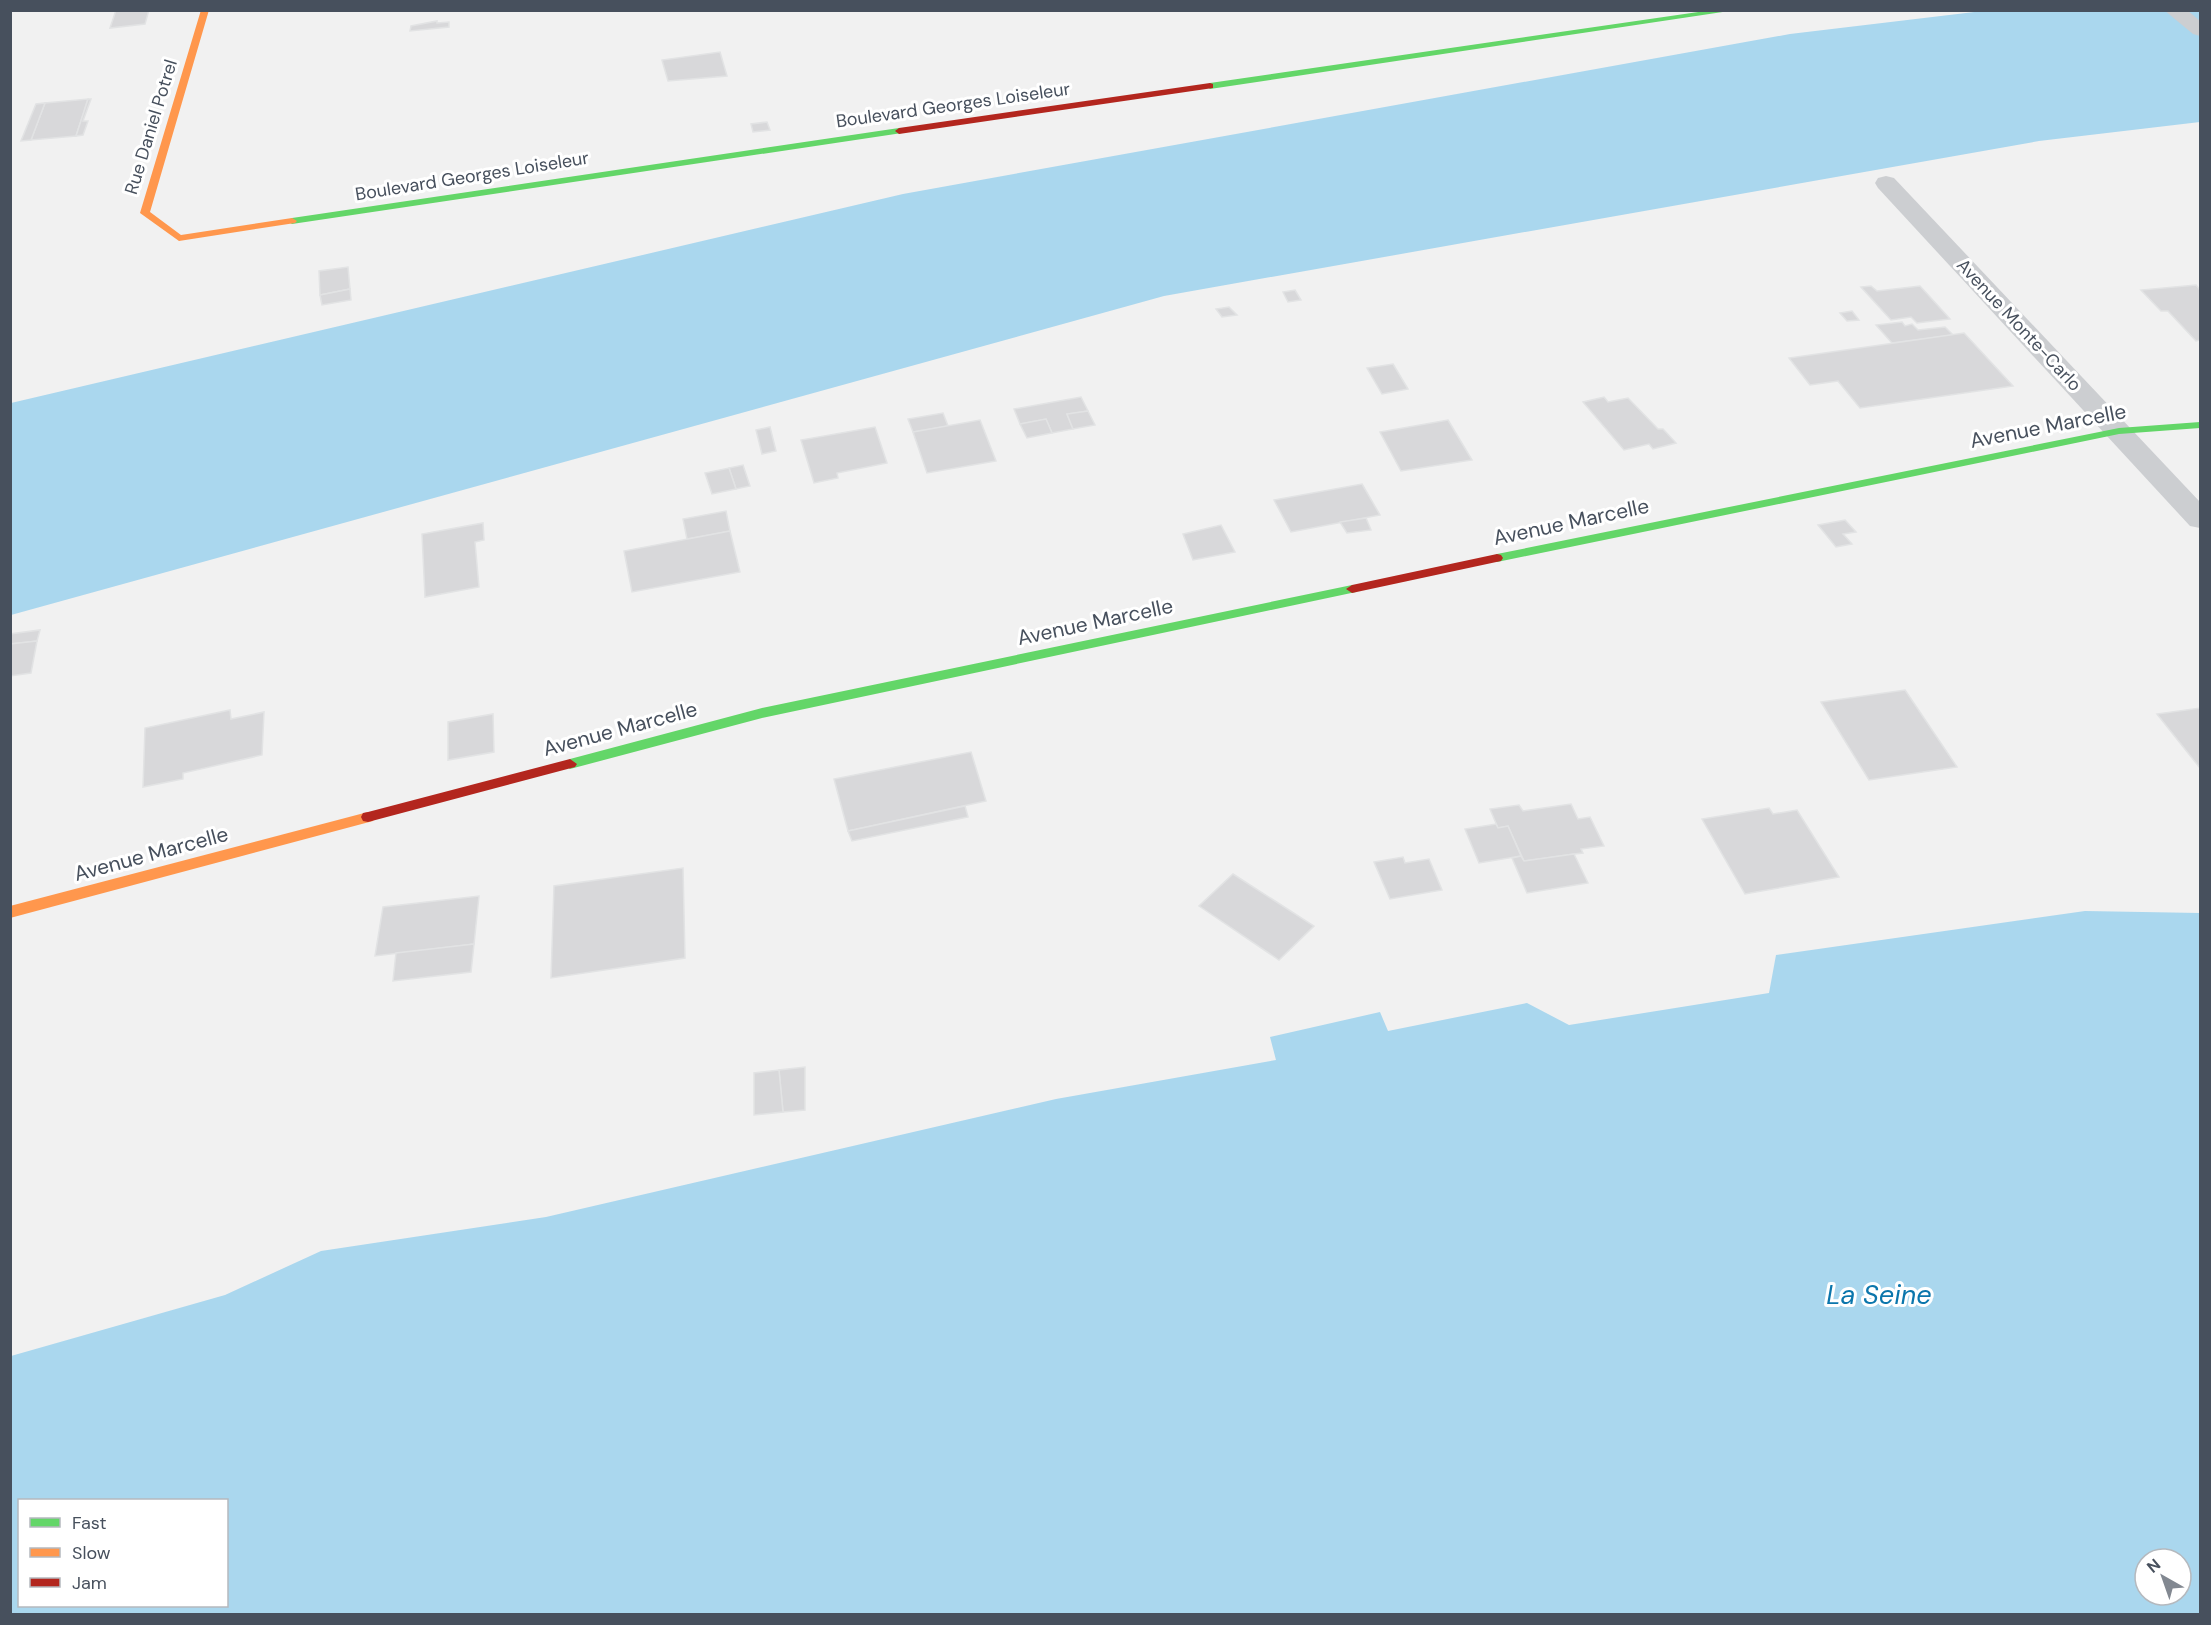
<svg xmlns="http://www.w3.org/2000/svg" width="2211" height="1625" viewBox="0 0 2211 1625" font-family="'DM Sans',sans-serif">
<style>
.water{fill:#aad7ee;fill-rule:evenodd}
.building{fill:#d8d8da;stroke:#e2e3e4;stroke-width:1.5}
.lines{fill:none;stroke-linecap:round;stroke-linejoin:round}
.street{fill:#ccced1;fill-rule:evenodd}
.fast{fill:#63d668;fill-rule:evenodd}
.slow{fill:#ff974d;fill-rule:evenodd}
.jam{fill:#b3261e;fill-rule:evenodd}
.labels{text-anchor:middle;dominant-baseline:central;stroke-width:6;stroke-linejoin:round;paint-order:stroke}
.far-street-label{font-size:18px;fill:#47505d;stroke:#fff}
.street-label{font-size:21px;fill:#47505d;stroke:#fff}
.near-water-label{font-size:27px;font-style:italic;fill:#0b76ac;stroke:#fff}
</style>
<rect width="100%" height="100%" fill="#f1f1f1"/>
<g class="water">
<polygon points="1991,10 2200,11 2200,122 2039,141 1164,296 11,615 11,403 903,194 1790,34"/>
<path d="M2085 911 2200 913V1614H11V1356L225 1295 321 1251 546 1217 1056 1099 1276 1060 1270 1037 1380 1012 1388 1031 1527 1003 1569 1025 1769 993 1776 955ZM20 1500H226V1606H20ZM2145 1559H2181V1595H2145Z"/>
</g>
<g class="building">
<polygon points="116,10 149,10 145,24 110,28"/>
<polygon points="437,21 437,23 449,22 449,27 410,31 411,26"/>
<polygon points="720,52 727,76 668,81 662,60"/>
<polygon points="88,99 76,136 31,140 45,103"/>
<polygon points="88,99 91,99 83,121 88,121 83,135 76,136"/>
<polygon points="45,103 31,140 21,141 36,104"/>
<polygon points="767,122 770,130 753,132 751,124"/>
<polygon points="348,267 350,289 320,295 319,271"/>
<polygon points="2196,285 2200,290 2200,340 2196,341 2168,311 2161,311 2141,290"/>
<polygon points="1871,286 1877,291 1920,286 1950,319 1917,323 1911,317 1891,320 1861,287"/>
<polygon points="350,289 351,300 322,305 320,295"/>
<polygon points="1295,290 1301,300 1288,302 1283,292"/>
<polygon points="1229,307 1237,315 1222,317 1216,309"/>
<polygon points="1852,311 1859,320 1847,321 1840,313"/>
<polygon points="1902,322 1905,326 1912,324 1918,330 1945,327 1953,335 1892,343 1876,325"/>
<polygon points="1964,333 2013,386 1860,408 1838,381 1810,385 1789,358"/>
<polygon points="1393,364 1408,389 1382,394 1367,368"/>
<polygon points="1081,397 1088,411 1067,414 1073,429 1052,433 1046,419 1020,424 1014,409"/>
<polygon points="1604,397 1608,402 1628,398 1658,429 1663,429 1676,443 1653,449 1649,444 1624,450 1583,402"/>
<polygon points="1088,411 1095,425 1073,429 1067,414"/>
<polygon points="943,413 948,426 913,432 908,419"/>
<polygon points="1046,419 1052,433 1027,438 1020,424"/>
<polygon points="980,420 996,461 927,473 913,432"/>
<polygon points="1448,420 1472,460 1401,471 1380,432"/>
<polygon points="770,427 776,451 762,454 756,430"/>
<polygon points="875,427 887,463 837,473 838,478 814,483 801,440"/>
<polygon points="743,465 750,486 736,489 729,468"/>
<polygon points="729,468 736,489 712,494 705,473"/>
<polygon points="1362,484 1380,515 1291,532 1274,500"/>
<polygon points="726,511 730,531 687,539 683,519"/>
<polygon points="1366,518 1371,530 1347,533 1340,522"/>
<polygon points="1845,520 1856,532 1843,534 1852,544 1836,547 1818,525"/>
<polygon points="483,523 484,540 475,542 479,587 425,597 422,534"/>
<polygon points="1221,525 1235,552 1193,560 1183,534"/>
<polygon points="730,531 740,572 632,592 624,551"/>
<polygon points="40,630 37,641 10,644 10,634"/>
<polygon points="37,641 31,673 10,676 10,644"/>
<polygon points="1905,690 1957,767 1869,780 1821,702"/>
<polygon points="2200,708 2200,768 2157,714"/>
<polygon points="230,710 231,719 264,712 262,755 183,773 183,779 143,787 145,728"/>
<polygon points="493,714 494,752 448,760 448,722"/>
<polygon points="971,752 986,801 848,831 834,779"/>
<polygon points="1571,804 1578,819 1590,817 1604,846 1581,849 1583,853 1574,854 1524,861 1508,826 1498,828 1490,809 1519,805 1523,811"/>
<polygon points="965,806 968,817 852,841 848,831"/>
<polygon points="1769,808 1773,814 1797,810 1839,877 1745,894 1702,819"/>
<polygon points="1496,824 1498,828 1508,826 1521,856 1479,863 1465,829"/>
<polygon points="1574,854 1588,883 1527,893 1512,858 1521,856 1524,861"/>
<polygon points="1403,857 1405,863 1429,859 1442,890 1390,899 1374,862"/>
<polygon points="683,868 685,958 551,978 554,886"/>
<polygon points="1233,874 1314,926 1279,960 1199,906"/>
<polygon points="479,896 474,944 375,956 383,907"/>
<polygon points="474,944 471,972 393,981 396,953"/>
<polygon points="805,1067 805,1110 783,1112 779,1070"/>
<polygon points="779,1070 783,1112 754,1115 754,1073"/>
</g>
<g class="lines">
<g class="street">
<polygon points="2164,10 2187,10 2200,21 2200,36 2193,34"/>
<polygon points="1886,176 1894,178 2200,502 2200,528 2190,526 1878,188 1875,183 1878,178"/>
</g>
<g class="fast">
<polygon points="1712,10 1736,10 1210,89 1206,86 1210,83"/>
<polygon points="899,128 903,131 902,133 292,224 287,221 292,218"/>
<polygon points="2200,422 2200,428 2119,434 1497,562 1491,558 1497,554 2119,428"/>
<polygon points="1352,585 1356,586 1358,589 1356,592 762,718 570,769 563,764 570,759 762,708"/>
</g>
<g class="slow">
<polygon points="201,10 209,10 150,212 181,235 292,218 297,221 295,223 179,241 140,213"/>
<polygon points="368,812 373,813 375,817 373,821 10,918 10,906"/>
</g>
<g class="jam">
<polygon points="1210,83 1213,84 1213,88 899,134 895,131 899,128"/>
<polygon points="1497,554 1501,555 1503,558 1501,561 1352,593 1346,589 1352,585"/>
<polygon points="570,759 577,764 575,767 368,822 363,821 361,817 363,813 368,812"/>
</g>
</g>
<g class="labels">
<g class="far-street-label">
<text transform="translate(953 105) rotate(-8)">Boulevard Georges Loiseleur</text>
<text transform="translate(151 127) rotate(-73)">Rue Daniel Potrel</text>
<text transform="translate(472 176) rotate(-9)">Boulevard Georges Loiseleur</text>
<text transform="translate(2019 325) rotate(47)">Avenue Monte-Carlo</text>
</g>
<g class="street-label">
<text transform="translate(2048 426) rotate(-11)">Avenue Marcelle</text>
<text transform="translate(1571 522) rotate(-12)">Avenue Marcelle</text>
<text transform="translate(1095 622) rotate(-12)">Avenue Marcelle</text>
<text transform="translate(620 729) rotate(-15)">Avenue Marcelle</text>
<text transform="translate(151 854) rotate(-15)">Avenue Marcelle</text>
</g>
<g class="near-water-label">
<text x="1879" y="1294">La Seine</text>
</g>
</g>
<rect width="2211" height="1625" fill="none" stroke="#47505d" stroke-width="24"/>
<rect x="18" y="1499" width="210" height="108" fill="#ffffff" stroke="#b5b9be" stroke-width="1.5"/>
<rect x="30" y="1518" width="30" height="9" fill="#63d668" stroke="#b5b9be" stroke-width="1.5"/>
<text x="72" y="1529" font-size="18" fill="#47505d">Fast</text>
<rect x="30" y="1548" width="30" height="9" fill="#ff974d" stroke="#b5b9be" stroke-width="1.5"/>
<text x="72" y="1559" font-size="18" fill="#47505d">Slow</text>
<rect x="30" y="1578" width="30" height="9" fill="#b3261e" stroke="#b5b9be" stroke-width="1.5"/>
<text x="72" y="1589" font-size="18" fill="#47505d">Jam</text>
<g transform="translate(2163 1577) rotate(320)"><circle r="28" fill="#ffffff" stroke="#b5b9be" stroke-width="1.5"/>
<path d="M0-4.5L10 22L0 15L-10 22Z" fill="#828891"/>
<text y="-9" font-size="16" font-weight="bold" text-anchor="middle" fill="#47505d">N</text>
</g>
</svg>
